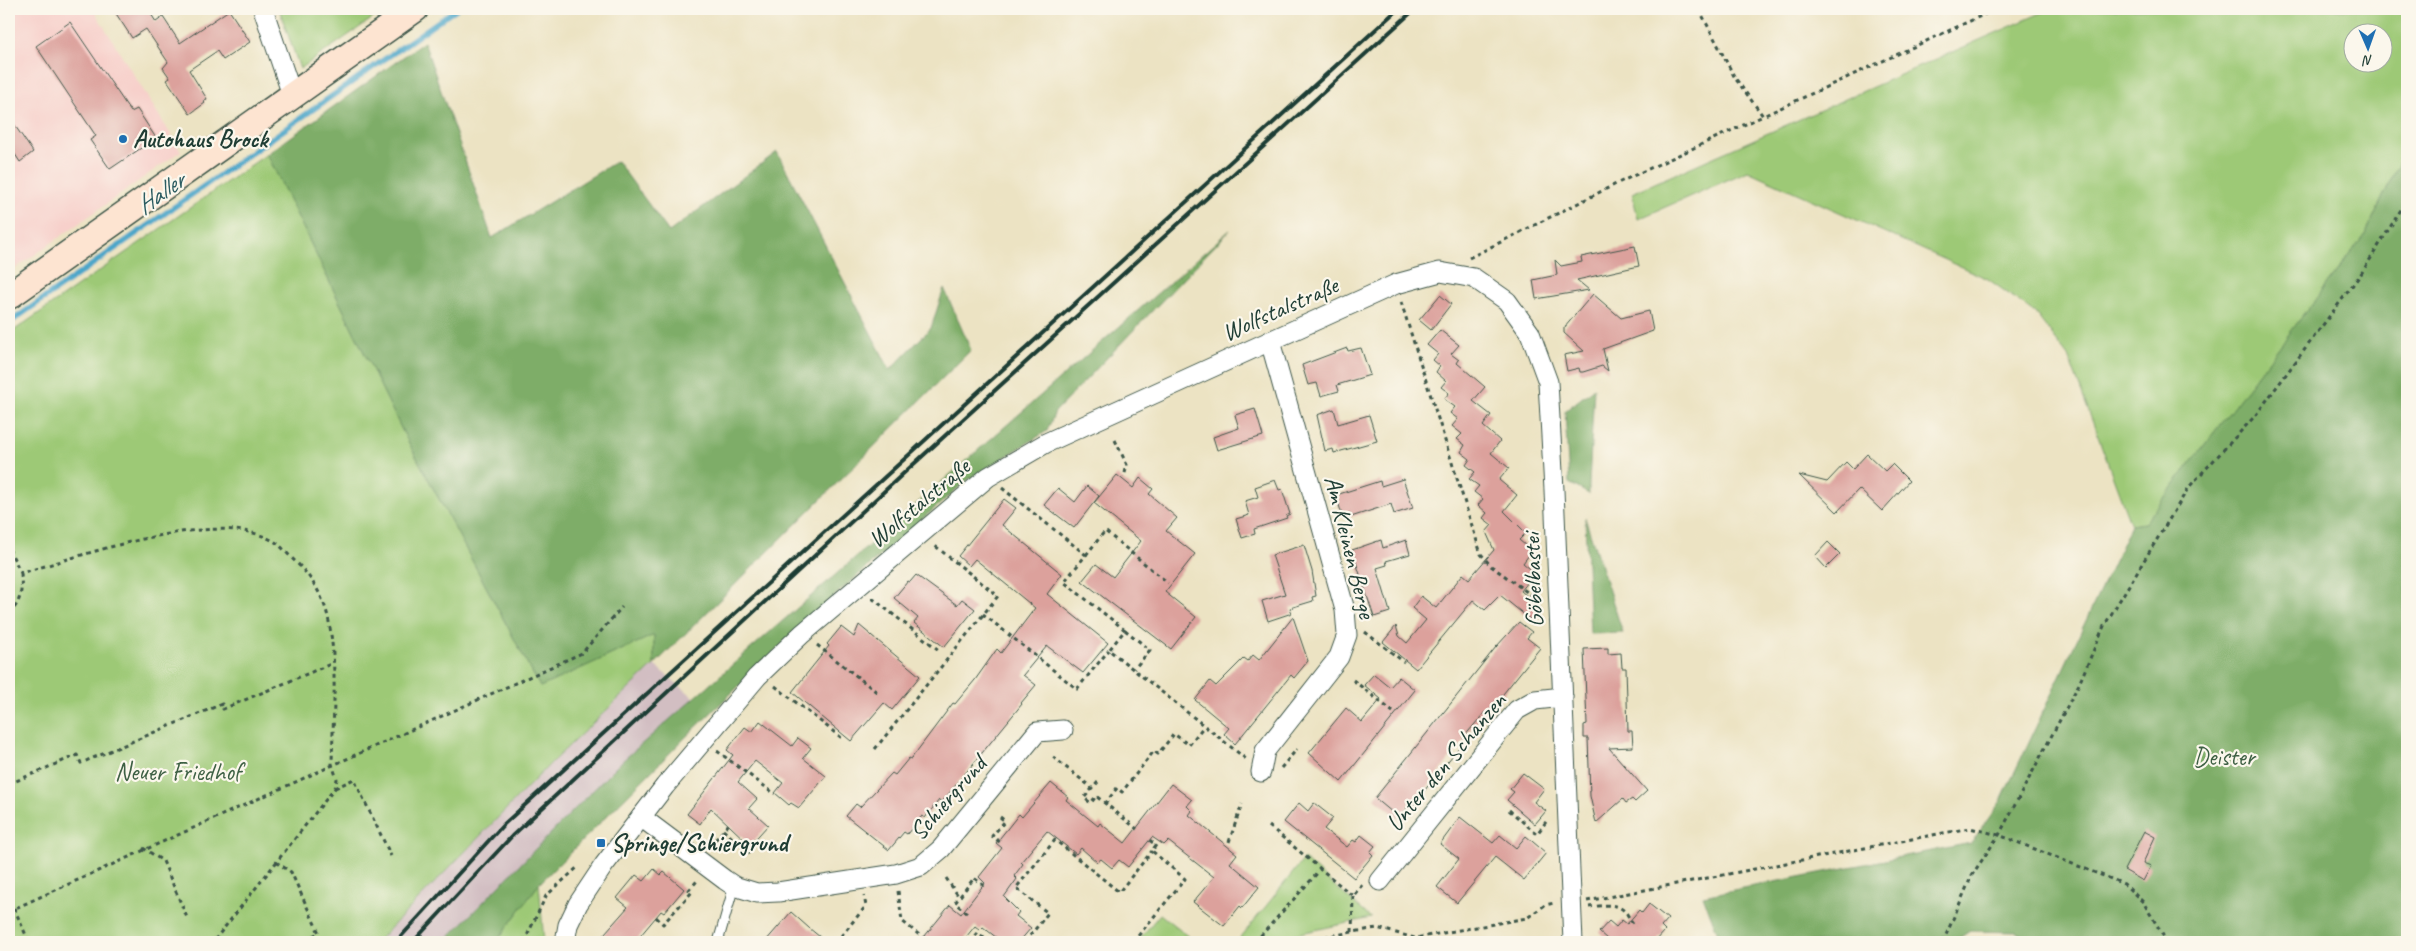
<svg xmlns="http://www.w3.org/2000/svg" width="2416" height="951" viewBox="0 0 2416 951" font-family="Caveat,sans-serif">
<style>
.built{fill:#f7d0cb}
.industrial{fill:#d2bec2}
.green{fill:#9dc976;stroke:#5e8355;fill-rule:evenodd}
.forest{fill:#7ead67;stroke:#4e754e}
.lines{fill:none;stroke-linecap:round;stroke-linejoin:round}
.stream{stroke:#4ba6c9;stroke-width:5.5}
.building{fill:#dca19c}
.lane-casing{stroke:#3e5649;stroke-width:11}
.street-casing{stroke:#3e5649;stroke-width:21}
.secondary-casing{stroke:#3e5649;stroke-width:29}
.path{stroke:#3e5649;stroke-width:3;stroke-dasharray:4 4;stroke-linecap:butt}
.lane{stroke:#fff;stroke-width:9}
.street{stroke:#fff;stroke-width:19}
.secondary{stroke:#fde4d1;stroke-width:26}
.rail{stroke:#1f3d34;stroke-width:4}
.poi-dot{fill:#1f6fb2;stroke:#fbf7ec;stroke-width:2}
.labels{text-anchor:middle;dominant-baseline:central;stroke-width:4.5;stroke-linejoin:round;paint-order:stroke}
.poi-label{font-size:25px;font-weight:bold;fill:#1f3d34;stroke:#fbf7ec;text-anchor:start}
.street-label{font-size:25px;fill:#1f3d34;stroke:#fbf7ec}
.park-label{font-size:25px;fill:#3e6044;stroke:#fbf7ec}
.water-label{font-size:26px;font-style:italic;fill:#2c5c61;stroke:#fbf7ec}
</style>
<rect width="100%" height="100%" fill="#fbf7ec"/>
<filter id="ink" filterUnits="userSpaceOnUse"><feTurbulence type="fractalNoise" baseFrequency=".02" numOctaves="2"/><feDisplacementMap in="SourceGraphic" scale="10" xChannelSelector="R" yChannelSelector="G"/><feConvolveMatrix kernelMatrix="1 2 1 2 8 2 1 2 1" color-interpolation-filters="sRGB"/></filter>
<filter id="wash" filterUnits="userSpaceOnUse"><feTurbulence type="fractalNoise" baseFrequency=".0096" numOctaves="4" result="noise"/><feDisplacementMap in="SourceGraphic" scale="20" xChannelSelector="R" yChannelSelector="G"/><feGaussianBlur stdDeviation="1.12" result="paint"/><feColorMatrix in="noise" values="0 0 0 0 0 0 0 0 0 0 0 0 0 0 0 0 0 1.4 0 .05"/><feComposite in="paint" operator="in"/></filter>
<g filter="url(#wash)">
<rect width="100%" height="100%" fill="#ece3c3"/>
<polygon class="built" points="9,9 93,9 181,151 9,273"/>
<polygon class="industrial" points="654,665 695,698 620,763 444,942 377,942 553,761"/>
<g class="green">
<polygon points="279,9 386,9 300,69"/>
<path d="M2050 9H2407V146L2366 233 2145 523 2131 525 2068 356 2035 313 1988 279 1748 171 1638 219 1632 193ZM2354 32H2384V62H2354Z"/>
<polygon points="267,154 403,432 540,687 654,635 654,665 553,761 377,942 9,942 9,334"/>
<polygon points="1304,859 1371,918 1259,942 1237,942"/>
<polygon points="539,884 544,942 496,942"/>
<polygon points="1160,914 1195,942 1137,942"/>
</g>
<g class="forest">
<polygon points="424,42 492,238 617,161 669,232 777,152 890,370 931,328 944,288 971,350 654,665 654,635 540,687 403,432 267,154"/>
<polygon points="2407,146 2407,942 2034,942 2016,932 1970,931 1953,942 1721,942 1703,896 1971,843 2001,801 2131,525 2145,523 2366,233"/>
<polygon points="1230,230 1055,412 1047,431 966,481 816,612 689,734 539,884 496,942 444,942 620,763"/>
<polygon points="1594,388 1589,484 1589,494 1569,483 1565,411"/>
<polygon points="1585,518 1623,633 1590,634"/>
</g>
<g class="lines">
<polyline class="stream" points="9,323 456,9"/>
</g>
<g id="blocks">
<g class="building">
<polygon points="113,9 148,9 156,22 163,17 180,43 229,10 250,42 223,60 217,51 189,70 207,99 203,101 205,103 190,114 167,80 170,78 163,68 168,62 146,29 132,38"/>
<polygon points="70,22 131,112 137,109 156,138 110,169 90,140 96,136 36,46"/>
<polygon points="9,117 33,152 20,162 9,145"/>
<polygon points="1635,246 1639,266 1577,280 1589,290 1536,299 1533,280 1557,275 1555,260 1561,266 1582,262 1581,257"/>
<polygon points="1593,294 1621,318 1649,311 1653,331 1603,349 1608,371 1602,366 1583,372 1580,372 1579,368 1567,371 1564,355 1584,351 1564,333 1564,328"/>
<polygon points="1440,295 1451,304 1431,330 1419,320"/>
<polygon points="1440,330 1459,345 1451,354 1459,360 1457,363 1485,387 1473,401 1491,415 1483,426 1500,441 1491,453 1509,468 1499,480 1517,495 1504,511 1526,533 1519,540 1532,551 1523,563 1535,573 1521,591 1541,608 1531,620 1500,595 1485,610 1473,600 1416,669 1383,642 1396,626 1399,636 1407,643 1426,620 1412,608 1421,596 1436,608 1463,574 1469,579 1494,550 1486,532 1492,525 1483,518 1487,513 1478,505 1483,499 1474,492 1479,486 1469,479 1475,472 1466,465 1470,459 1461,452 1465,445 1457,439 1462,434 1452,426 1458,419 1450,413 1455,407 1444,399 1449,393 1441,387 1446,381 1436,372 1440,366 1433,360 1438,354 1427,345"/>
<polygon points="1347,348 1348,351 1361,348 1370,375 1337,385 1339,391 1321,396 1317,383 1308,385 1302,365"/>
<polygon points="1255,409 1263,436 1217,450 1213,437 1239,428 1235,415"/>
<polygon points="1334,409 1338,424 1369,415 1377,441 1334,453 1333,449 1325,451 1317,415"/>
<polygon points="1867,454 1885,471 1892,464 1909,481 1882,511 1859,489 1837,512 1799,475 1827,482 1846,462 1853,469"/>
<polygon points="1117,475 1133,488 1140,478 1153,489 1149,494 1177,518 1166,531 1195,554 1165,592 1196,617 1171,649 1082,581 1096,564 1113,577 1141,541 1094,503"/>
<polygon points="1403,479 1413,508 1394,514 1391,504 1351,517 1350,513 1342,515 1336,495 1380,481 1381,486"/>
<polygon points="1275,480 1279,490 1282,489 1290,514 1286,516 1287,518 1254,529 1255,534 1242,538 1236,519 1249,515 1245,501 1258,497 1255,487"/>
<polygon points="1087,486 1099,496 1074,528 1044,505 1058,488 1075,502"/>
<polygon points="1004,499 1016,508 1002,525 1062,574 1047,594 1108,643 1083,673 1047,646 1023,675 1036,685 1021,703 1022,704 942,802 939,800 925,818 922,816 907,834 904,832 889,850 846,816 856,804 860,807 892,773 895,775 909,758 911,759 953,703 955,704 975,680 997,649 1001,653 1035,608 975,559 969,566 958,556"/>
<polygon points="1381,540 1383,548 1406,540 1410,554 1386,561 1387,565 1377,568 1390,612 1374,617 1352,550"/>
<polygon points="1828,542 1840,554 1826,568 1815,556"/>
<polygon points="1304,545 1312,571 1316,596 1312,597 1313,601 1290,608 1292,613 1268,621 1262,601 1285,594 1272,555"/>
<polygon points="916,575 957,605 962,599 975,609 944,647 914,623 918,618 894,598 908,581 910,582"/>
<polygon points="1293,617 1308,661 1294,678 1291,675 1235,744 1224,734 1229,728 1195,700 1210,681 1216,686 1244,658 1248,661 1253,655 1259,660"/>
<polygon points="1519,622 1532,632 1527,638 1540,648 1487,714 1485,712 1463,738 1465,740 1412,806 1410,804 1399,818 1375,798 1496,647"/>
<polygon points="859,625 920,676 892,710 884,703 851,741 792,692 829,646 827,644 841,627 854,637"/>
<polygon points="1608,648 1608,654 1621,653 1622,668 1626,668 1628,731 1632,731 1633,747 1609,748 1647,791 1635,802 1632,799 1626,803 1623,799 1596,823 1590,796 1588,738 1584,738 1584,725 1587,724 1584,649"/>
<polygon points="1374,674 1390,687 1399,677 1415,690 1341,782 1309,753 1346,708 1362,722 1381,699 1364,685"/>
<polygon points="760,721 792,746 798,738 811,748 803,758 826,776 799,808 791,803 789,805 775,793 783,783 755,761 738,782 757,799 749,808 768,825 750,845 711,808 700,824 687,814 733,755 727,750 745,727 752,732"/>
<polygon points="1523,773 1544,789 1534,802 1546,811 1535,824 1507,800 1514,792 1510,789"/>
<polygon points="1051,783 1068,797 1066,800 1098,826 1100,823 1125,843 1171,784 1192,800 1187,806 1192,811 1189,815 1237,854 1230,863 1259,887 1242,908 1240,906 1224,926 1193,902 1214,877 1168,841 1164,845 1152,837 1128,867 1119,860 1112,868 1101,859 1097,862 1081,848 1076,854 1047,831 1021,862 1023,864 1014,876 1017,879 1004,897 1019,912 1016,916 1031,928 1019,942 1002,942 983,927 980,930 975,926 962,942 920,942 950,905 961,914 985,883 979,877 1002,848 996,843 1019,814 1022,817"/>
<polygon points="1299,803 1308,811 1314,803 1333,818 1324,829 1347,847 1353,840 1356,842 1361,835 1375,846 1370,852 1373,855 1354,878 1284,822"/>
<polygon points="1460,817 1493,843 1500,835 1516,848 1526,836 1546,853 1524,880 1495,857 1457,903 1437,887 1459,859 1440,844"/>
<polygon points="2144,831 2155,837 2143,863 2151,866 2143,881 2124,870"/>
<polygon points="654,869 661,875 664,872 684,889 664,913 661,911 635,942 597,942 628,907 617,898 636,875 644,881"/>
<polygon points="1649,904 1668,919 1661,927 1665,931 1655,942 1604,942 1607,939 1599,932 1609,921 1616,927 1622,920 1627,924 1639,910 1642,913"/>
<polygon points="791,912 809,928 826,942 765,942"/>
</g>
</g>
</g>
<g filter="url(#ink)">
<use href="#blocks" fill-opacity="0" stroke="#3e5649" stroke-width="1"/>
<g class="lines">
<g class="lane-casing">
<polyline id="lane" points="718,942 734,886"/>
</g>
<g class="street-casing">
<g id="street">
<polyline points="263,9 292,95"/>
<polyline points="1261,772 1265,751 1339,657 1347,635 1345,610 1270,341"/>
<polyline points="641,817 725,880 734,886 757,893 778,892 896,874 921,866 941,849 1037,732 1063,730"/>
<polyline points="1380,881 1517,710 1535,700 1563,697"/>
<polyline points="565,942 568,925 578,904 604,865 665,786 757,677 802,634 988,477 1046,443 1270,341 1396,284 1440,272 1474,278 1507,301 1530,333 1548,382 1554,490 1573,942"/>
</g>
</g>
<g class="secondary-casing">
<polyline id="secondary" points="9,296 415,9"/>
</g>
<g class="path">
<polyline points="1699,9 1735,78 1763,116 1996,9"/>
<polyline points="1469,258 1620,182 1763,116"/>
<polyline points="1401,302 1481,554 1491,566 1541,602"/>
<polyline points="1115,440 1127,465 1124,477"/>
<polyline points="1002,488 1086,555 1064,582 1125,630 1109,650 1246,759"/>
<path d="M9 549 21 573C83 556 222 504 278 544 284 549 290 557 296 562 312 578 323 596 328 617 338 665 333 716 332 764L337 779 335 788 213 942"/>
<polyline points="1086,555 1105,531 1168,583"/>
<polyline points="872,598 940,651"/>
<path d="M9 614C22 601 22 590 21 573"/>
<polyline points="983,614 1077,689 1109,650"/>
<polyline points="1125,630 1150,650 1134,669"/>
<polyline points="1365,632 1404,662"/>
<polyline points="817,645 878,693"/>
<polyline points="1353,680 1393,712"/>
<polyline points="775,686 843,739"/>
<polyline points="875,749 998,596 934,545"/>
<polyline points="717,751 775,794"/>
<polyline points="1053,757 1092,788"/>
<polyline points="1281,768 1297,749"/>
<polyline points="1098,782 1084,798 1091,803 1096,796 1137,829"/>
<polyline points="9,784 77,755 81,763 222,704 223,709 333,663"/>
<polyline points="335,788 354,779 391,856"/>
<polyline points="1105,804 1117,788 1122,792 1154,751 1158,754 1174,734 1189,745 1204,726"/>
<polyline points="1509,810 1537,834 1548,819"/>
<polyline points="1000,817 1005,821 992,836 1001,843"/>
<polyline points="1269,826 1353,896 1362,885"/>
<polyline points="723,830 750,853"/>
<polyline points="1229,842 1242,804"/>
<polyline points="710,846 729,824"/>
<polyline points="143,848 163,861 188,920"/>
<polyline points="276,862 291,872 319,933 299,942"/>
<polyline points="946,878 959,897"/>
<polyline points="898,891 902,921 928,942"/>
<polyline points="1587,901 1970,828 1999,835 2124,884 2143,902 2167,942"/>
<path d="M1589 907C1602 906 1618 901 1627 914 1630 919 1631 922 1636 926"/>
<polyline points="14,908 29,942"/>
<polyline points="9,911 582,653 622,607"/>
<polyline points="967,913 955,903 974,878 987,888"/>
<polyline points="656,917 663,924 692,892 689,890 697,881"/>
<polyline points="1352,932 1353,896"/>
<polyline points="524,942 546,896 579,866"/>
<polyline points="836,942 866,906 864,896"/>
<polyline points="970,942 978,933 989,942"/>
<polyline points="1025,942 1048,913 1016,888 1055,840 1119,892 1152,851"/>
<polyline points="1133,942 1185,879 1152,851 1156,845 1148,839"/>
<polyline points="1255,942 1321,869"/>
<polyline points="1293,942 1377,928 1415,938 1527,918 1545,905 1554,903"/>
<polyline points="1943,942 1972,875 1999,835 2079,684 2104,626 2189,487 2255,416 2361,274 2407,200"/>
</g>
<use href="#lane" class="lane"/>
<use href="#street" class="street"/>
<use href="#secondary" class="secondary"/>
<g class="rail">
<polyline points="396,942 503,825 1398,9"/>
<polyline points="413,942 512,836 905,472 1415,9"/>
</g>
</g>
</g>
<g class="poi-dot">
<circle cx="123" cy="139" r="5"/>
<rect x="596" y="838" width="10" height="10" rx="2.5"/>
</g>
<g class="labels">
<g class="poi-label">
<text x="133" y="139">Autohaus Brock</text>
<text x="611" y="843">Springe/Schiergrund</text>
</g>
<g class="street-label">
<text transform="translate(1280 309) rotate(-24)">Wolfstalstraße</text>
<text transform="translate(919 503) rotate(-40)">Wolfstalstraße</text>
<text transform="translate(1350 547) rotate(76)">Am Kleinen Berge</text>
<text transform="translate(1533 580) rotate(-92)">Göbelbastei</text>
<text transform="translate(1446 762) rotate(-50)">Unter den Schanzen</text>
<text transform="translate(948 798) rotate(-49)">Schiergrund</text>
</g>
<g class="park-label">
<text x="2224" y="757">Deister</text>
<text x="178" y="772">Neuer Friedhof</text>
</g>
<g class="water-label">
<text transform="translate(160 193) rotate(-35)">Haller</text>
</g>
</g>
<rect width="2416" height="951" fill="none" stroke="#fbf7ec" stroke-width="30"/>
<g transform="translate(2368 48) rotate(178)"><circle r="24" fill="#fbf7ec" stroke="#a3ada2"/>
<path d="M0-4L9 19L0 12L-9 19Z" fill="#1f6fb2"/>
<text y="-8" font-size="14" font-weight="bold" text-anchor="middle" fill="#1f3d34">N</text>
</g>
</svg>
